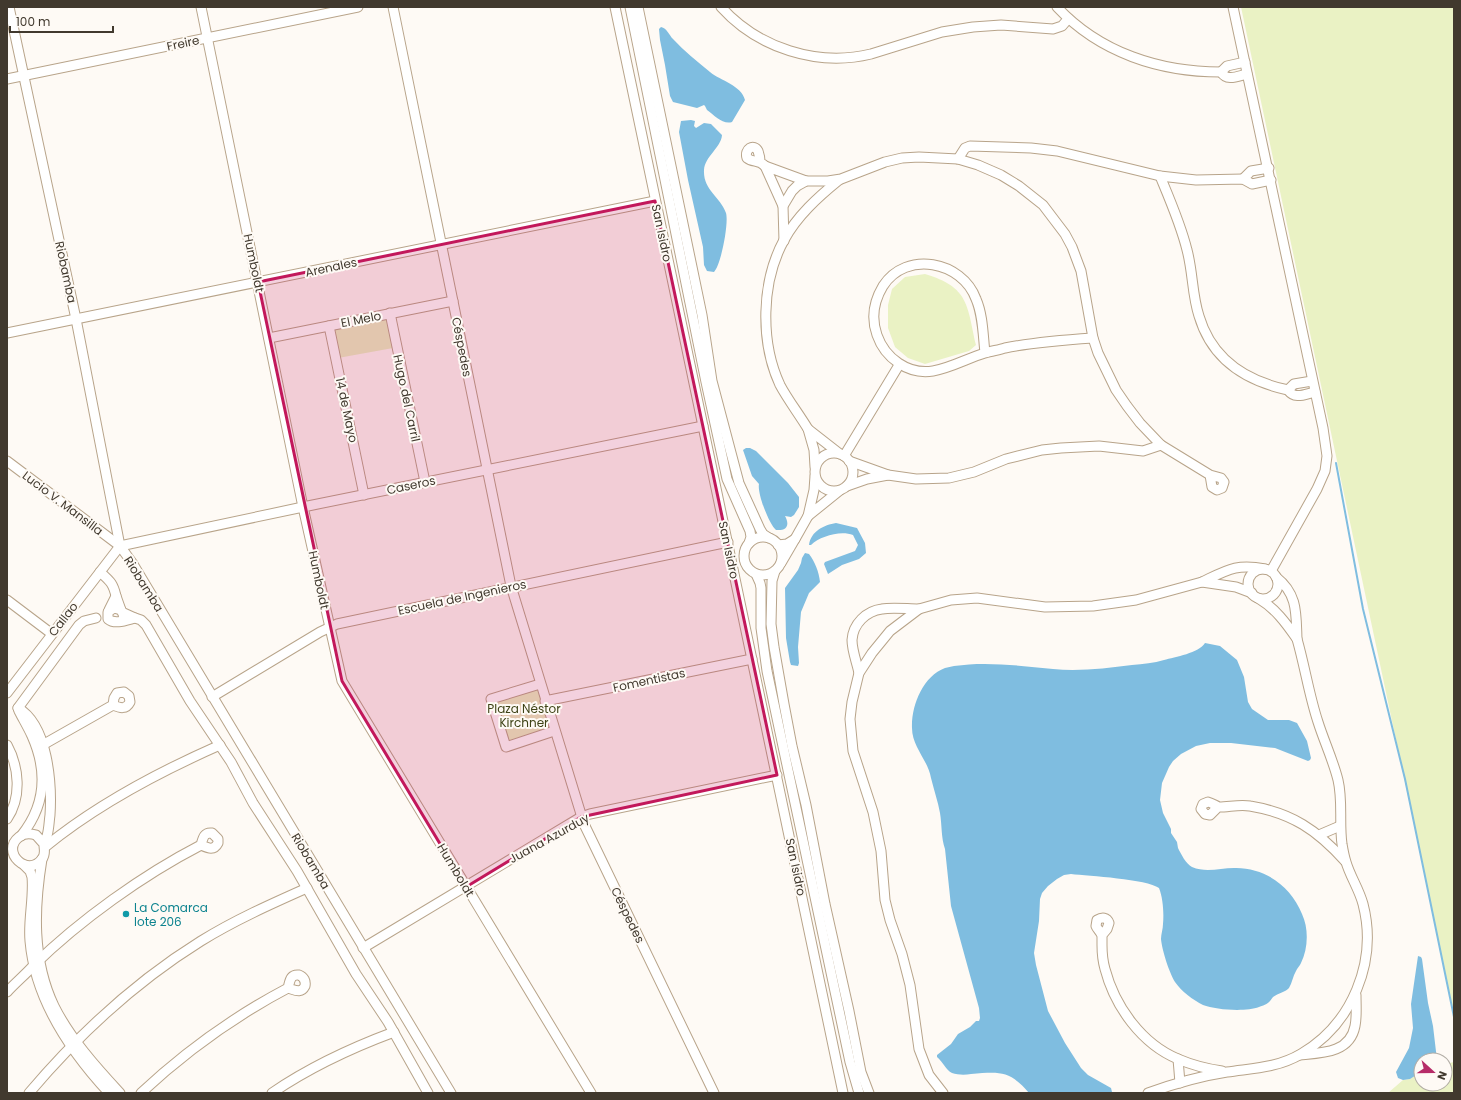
<svg xmlns="http://www.w3.org/2000/svg" width="1461" height="1100" viewBox="0 0 1461 1100" font-family="Poppins,sans-serif">
<style>
.green{fill:#eaf2c4}
.water{fill:#7fbde0}
.lines{fill:none;stroke-linecap:round;stroke-linejoin:round}
.stream{stroke:#7fbde0;stroke-width:2}
.minor-casing{stroke:#b8a48a;stroke-width:11}
.minor{stroke:#fff;stroke-width:9}
.marked{fill:#c2185b;fill-opacity:0.2;stroke:#c2185b;stroke-width:3;stroke-linejoin:round}
.culture-dot{fill:#0f9aa8;stroke:#fefaf5;stroke-width:1.5}
.labels{text-anchor:middle;dominant-baseline:central;stroke-width:4;stroke-linejoin:round;paint-order:stroke}
.street-label{font-size:12px;fill:#41392e;stroke:#fefaf5}
.park-label{font-size:12px;fill:#3e4316;stroke:#fefaf5}
.culture-label{font-size:12px;fill:#0d838f;stroke:#fefaf5;text-anchor:start}
</style>
<rect width="100%" height="100%" fill="#fefaf5"/>
<g class="green">
<polygon points="1241,7 1454,7 1454,1014"/>
<path d="M925 274C969 287 967 305 976 345L969 351 925 364 908 358 895 347 888 328V305L892 289 905 277Z"/>
<polygon points="385,319 388,321 393,348 338,358 334,331 338,327"/>
<polygon points="538,688 551,729 509,742 497,700"/>
<polygon points="1454,1062 1454,1093 1388,1093 1403,1080 1410,1079 1420,1072 1421,1072 1421,1084 1445,1084 1445,1064"/>
</g>
<g class="water">
<path d="M661 27C667 28 669 35 673 39 684 51 697 61 710 72 721 81 741 85 745 100L732 122C723 125 714 115 707 110L705 106 704 105 697 108 673 102 670 96 665 65 660 40 659 29Z"/>
<path d="M691 120 695 121 694 126 696 128 704 123 711 124 722 135C721 148 705 156 704 170 703 190 720 196 726 213 729 223 721 265 714 272L707 271 704 265 703 247 688 180 679 132 681 121Z"/>
<path d="M746 448H750L756 451 788 483 799 497V507L794 515 791 517 785 516C790 525 787 531 776 530 769 524 757 493 759 484L752 476 743 450Z"/>
<path d="M836 523 857 528 865 543 866 553 859 559 842 565 828 574 824 564 825 562 855 551 858 545 853 535C841 530 820 536 811 545H809C811 531 824 525 836 523Z"/>
<path d="M805 553 809 554C815 562 819 572 820 582L809 593 801 612 798 647 799 663 798 666 791 665 790 662 786 638 785 588 798 570 801 563 802 558Z"/>
<path d="M1205 643 1220 646 1237 660 1244 677 1248 702 1252 709 1268 720H1289L1297 723 1307 741 1311 758 1310 760 1308 761 1275 748 1231 743H1210L1196 746 1181 754 1173 761 1169 767 1162 783 1160 800 1163 813 1171 829V833L1177 842 1178 848C1181 854 1186 864 1192 867 1206 873 1220 868 1234 868 1264 867 1291 886 1302 914 1309 929 1308 949 1301 963 1300 966 1297 968 1296 971 1293 976 1292 983 1289 988 1286 992 1278 993 1273 997 1272 998 1271 1000 1270 1001 1268 1004 1262 1006 1259 1007 1246 1012 1216 1010 1203 1005 1193 1000 1181 991 1175 982 1169 972 1162 950 1161 939 1161 934 1163 929 1163 924 1164 913 1163 898 1159 888 1147 879 1089 876 1071 874L1064 875 1057 879 1048 886 1042 893 1040 899 1039 921 1034 953 1036 965 1048 1011 1065 1043 1081 1068 1088 1075 1111 1088 1112 1092 1029 1093C1009 1070 1000 1072 971 1074 965 1075 958 1075 952 1073 946 1070 943 1062 937 1057V1055L951 1044 958 1034 970 1027 976 1021H979L980 1018 979 1008 951 906 945 849C941 838 942 825 940 813 938 802 934 790 931 778 928 760 912 747 912 728 911 706 923 676 945 668 948 667 951 667 954 666 987 661 1020 666 1053 669 1079 672 1106 668 1132 665 1143 664 1154 663 1164 660 1175 657 1199 653 1205 643Z"/>
<polygon points="1418,956 1421,957 1422,959 1428,1003 1433,1026 1437,1060 1421,1060 1421,1072 1410,1079 1403,1080 1398,1078 1396,1072 1409,1048 1413,1028 1411,1004"/>
</g>
<g class="lines">
<polyline class="stream" points="1336,463 1363,609 1405,779 1454,1017"/>
<g class="minor-casing">
<g id="minor">
<polyline points="9,7 76,319 120,546 133,564 451,1093"/>
<polyline points="201,7 303,507 342,681 591,1093"/>
<polyline points="393,7 511,586 584,824 714,1093"/>
<polyline points="615,7 843,1093"/>
<polyline points="630,7 706,382 727,479 750,531 751,537 749,543"/>
<polyline points="638,7 702,315 712,381 739,483 760,529 763,534 769,538"/>
<path d="M721 7C758 48 817 67 871 54L942 32 973 27 1001 25 1053 29 1062 26 1068 19"/>
<path d="M1057 7C1100 53 1160 72 1221 72"/>
<polyline points="1233,7 1323,428 1327,456 1325,471 1317,489 1271,571"/>
<path d="M1245 62 1227 66 1221 72C1227 82 1238 76 1247 74"/>
<polyline points="7,79 358,7"/>
<polyline points="958,159 965,148 970,146 1031,148 1057,151 1160,176 1196,180 1243,179 1252,184 1271,180"/>
<path d="M760 161C760 158 759 154 758 151 754 143 744 149 747 158 753 163 758 159 765 166"/>
<path d="M1160 176C1170 200 1181 225 1187 250 1193 272 1192 295 1199 316 1212 360 1246 381 1288 390"/>
<polyline points="1243,179 1251,171 1269,168"/>
<polyline points="783,206 765,166 806,181"/>
<polyline points="784,241 783,206 792,191 797,186 806,181 828,181 841,179 885,162 902,158 919,157 958,159 978,165 1001,175 1019,186 1043,205 1065,234 1072,247 1081,271 1093,338 1098,353 1116,390 1127,406 1140,423 1161,445 1210,475 1221,478 1224,482 1222,488 1217,490 1212,487 1210,475"/>
<polyline points="390,313 425,482"/>
<polyline points="329,326 364,495"/>
<polyline points="7,333 655,201"/>
<polyline points="269,338 453,301"/>
<path d="M985 353C983 335 983 315 976 299 962 261 906 250 883 286 874 301 871 318 877 335 885 358 908 375 933 371 951 368 968 358 985 353 991 351 999 350 1005 348 1034 342 1063 340 1093 338"/>
<path d="M1312 381 1294 384 1288 390C1295 400 1305 394 1315 392"/>
<path d="M808 429C799 414 788 400 780 385 760 342 761 282 784 240 797 216 818 197 839 180"/>
<circle cx="834" cy="472" r="19"/>
<polyline points="844,456 899,365"/>
<polyline points="7,461 120,546"/>
<polyline points="815,467 814,450 808,429 840,454"/>
<polyline points="888,475 916,479 949,478 974,472 1006,459 1042,450 1061,448 1099,446 1143,451 1161,445"/>
<polyline points="815,476 814,490 808,516 839,491"/>
<polyline points="847,486 867,479 888,475 849,461"/>
<circle cx="763" cy="556" r="19"/>
<polyline points="795,539 808,516"/>
<polyline points="778,545 787,544 795,539 781,563"/>
<polyline points="120,546 303,507 703,426"/>
<circle cx="1263" cy="584" r="15"/>
<polyline points="775,571 772,581 771,624 774,647 784,704 792,746 806,805 825,904 849,1011 861,1072 869,1093"/>
<path d="M100 572C110 581 113 583 116 596"/>
<polyline points="756,574 760,583 761,588 761,628 767,671 850,1062 859,1093"/>
<path d="M1252 593 1236 587 1202 582C1227 570 1237 563 1265 569"/>
<path d="M1258 598C1275 608 1286 623 1297 639 1296 614 1298 594 1276 577"/>
<polyline points="7,600 52,634"/>
<polyline points="109,610 116,596 121,610"/>
<polyline points="135,618 141,620 146,625 190,701 231,762 253,803 297,871 356,974 388,1022 428,1093"/>
<path d="M122 621 124 616 121 610 114 608 108 612V619C115 625 127 620 135 618L124 613"/>
<path d="M859 673C857 663 852 651 852 640 853 624 866 611 882 609 892 607 908 609 919 609"/>
<polyline points="540,684 491,699 506,747 554,731"/>
<polyline points="7,693 120,546"/>
<polyline points="212,697 320,632 337,624 728,542"/>
<polyline points="545,701 752,659"/>
<path d="M18 708C48 725 52 784 50 815 49 822 49 829 47 836 46 839 44 842 44 845 44 850 46 854 42 859 28 878 0 852 19 837 24 833 30 833 36 835L44 844"/>
<path d="M7 745C19 767 22 797 7 819"/>
<path d="M39 747 113 705C120 708 126 710 130 702L129 696 124 692 117 693 114 698 113 705"/>
<path d="M1218 807 1210 815 1205 814 1201 809 1203 804 1208 802C1212 803 1216 806 1219 807 1229 807 1240 804 1250 806 1292 813 1317 830 1345 861"/>
<polyline points="1319,835 1340,826"/>
<path d="M21 836C46 805 48 772 32 736 28 727 23 719 19 711L18 708 79 625 84 621 96 618"/>
<path d="M45 847C95 806 161 771 220 745"/>
<path d="M42 859C34 908 32 960 54 1006 70 1038 95 1066 120 1093"/>
<path d="M24 865 30 871 32 877C34 898 28 920 30 941 35 1000 70 1051 109 1093"/>
<path d="M1102 935 1107 929 1109 923C1107 917 1102 917 1097 920L1096 926C1097 929 1101 932 1102 936 1102 939 1102 942 1102 945 1102 953 1103 962 1105 969 1115 1007 1142 1044 1178 1059 1192 1065 1208 1069 1222 1071"/>
<polyline points="363,948 581,817 590,814 777,775"/>
<path d="M7 992C15 983 25 975 33 966 80 920 143 875 201 845 208 848 214 851 218 843V839L212 833C204 832 203 838 201 845"/>
<path d="M1300 1055C1322 1053 1350 1053 1355 1026 1357 1017 1356 1006 1356 995"/>
<polyline points="1178,1059 1180,1083"/>
<path d="M29 1093C79 1034 135 982 201 941 235 920 271 904 307 888"/>
<path d="M141 1093C186 1051 233 1017 288 988 295 990 301 994 305 986 306 981 304 977 299 975 290 974 290 981 288 988"/>
<path d="M272 1093C310 1067 351 1048 394 1032"/>
<polyline points="943,1093 929,1075 919,1049 910,985 902,954 890,920 885,900 881,851 873,812 853,751 850,719 852,702 859,673 872,653 890,631 919,609 951,600 977,598 1045,607 1093,606 1136,600 1202,582"/>
<path d="M1148 1093C1173 1084 1201 1076 1227 1072 1254 1068 1277 1068 1301 1054 1352 1024 1378 962 1363 904 1359 889 1350 876 1346 862 1344 856 1343 850 1342 844 1339 823 1343 801 1338 780 1333 760 1324 741 1318 722 1309 695 1305 667 1297 639"/>
</g>
</g>
<use href="#minor" class="minor"/>
</g>
<path class="marked" d="M655 201 777 775 581 817 466 887 342 681 258 282Z"/>
<circle class="culture-dot" cx="126" cy="914" r="4"/>
<g class="labels">
<g class="street-label">
<text transform="translate(183 43) rotate(-12)">Freire</text>
<text transform="translate(662 233) rotate(78)">San Isidro</text>
<text transform="translate(254 263) rotate(78)">Humboldt</text>
<text transform="translate(331 267) rotate(-12)">Arenales</text>
<text transform="translate(66 272) rotate(78)">Riobamba</text>
<text transform="translate(361 319) rotate(-11)">El Melo</text>
<text transform="translate(462 347) rotate(79)">Céspedes</text>
<text transform="translate(407 398) rotate(78)">Hugo del Carril</text>
<text transform="translate(347 410) rotate(78)">14 de Mayo</text>
<text transform="translate(411 485) rotate(-12)">Caseros</text>
<text transform="translate(63 503) rotate(37)">Lucio V. Mansilla</text>
<text transform="translate(729 550) rotate(78)">San Isidro</text>
<text transform="translate(319 580) rotate(78)">Humboldt</text>
<text transform="translate(144 584) rotate(58)">Riobamba</text>
<text transform="translate(462 597) rotate(-12)">Escuela de Ingenieros</text>
<text transform="translate(63 619) rotate(-52)">Callao</text>
<text transform="translate(649 680) rotate(-12)">Fomentistas</text>
<text transform="translate(549 838) rotate(-29)">Juana Azurduy</text>
<text transform="translate(311 861) rotate(59)">Riobamba</text>
<text transform="translate(796 867) rotate(78)">San Isidro</text>
<text transform="translate(456 870) rotate(59)">Humboldt</text>
<text transform="translate(628 915) rotate(64)">Céspedes</text>
</g>
<g class="park-label">
<text x="524" y="708">Plaza Néstor<tspan x="524" dy="14">Kirchner</tspan></text>
</g>
<g class="culture-label">
<text x="134" y="907">La Comarca<tspan x="134" dy="14">lote 206</tspan></text>
</g>
</g>
<rect width="1461" height="1100" fill="none" stroke="#41392e" stroke-width="16"/>
<g transform="translate(1433 1072) rotate(111)"><circle r="19" fill="#fefaf5" stroke="#b2ada5"/>
<path d="M0-3L7 15L0 10L-7 15Z" fill="#b62c68"/>
<text y="-6" font-size="11" font-weight="bold" text-anchor="middle" fill="#41392e">N</text>
</g>
<path d="M10 26v6h103v-6" fill="none" stroke="#41392e" stroke-width="2"/>
<text x="16" y="26" font-size="12" fill="#41392e" stroke="#fefaf5" stroke-width="3" paint-order="stroke">100 m</text>
</svg>
